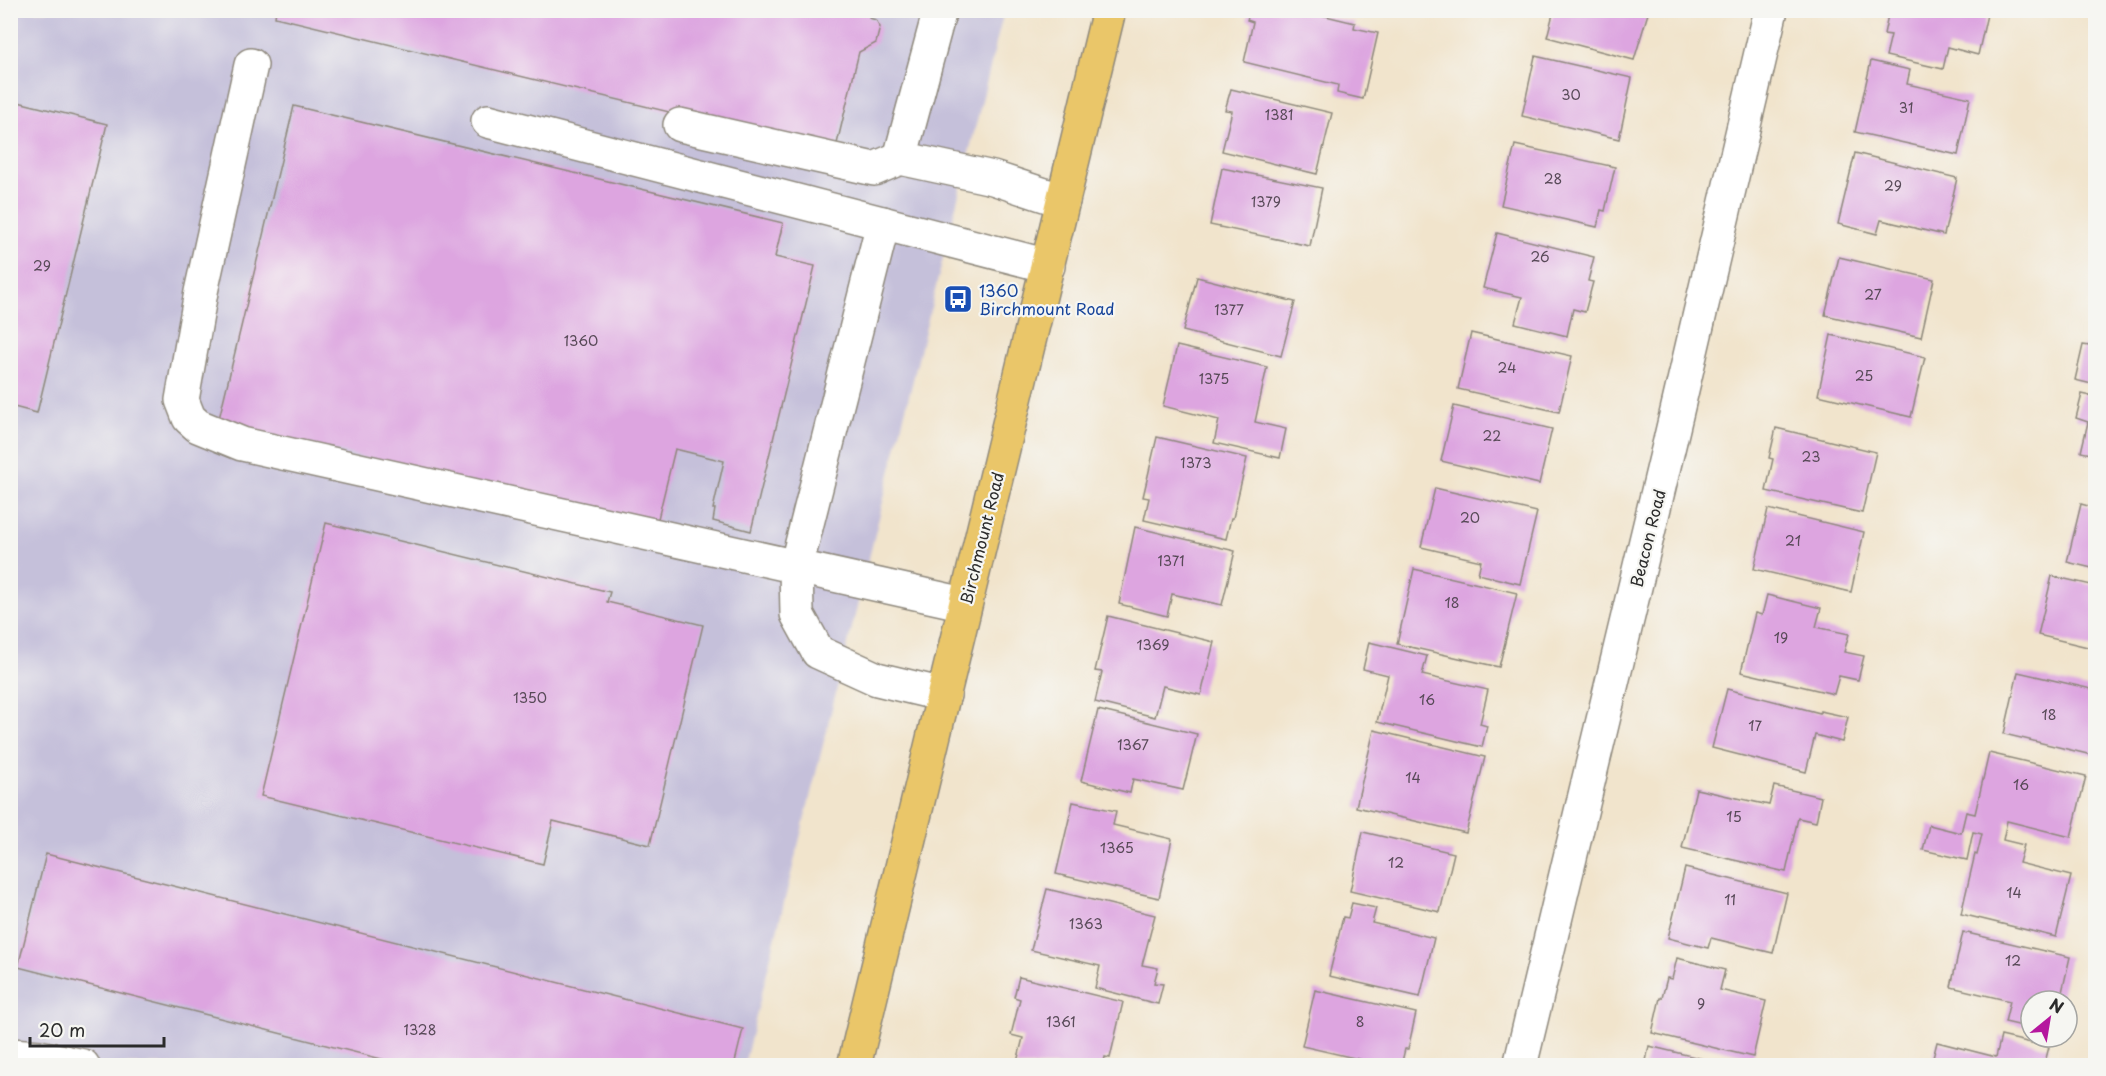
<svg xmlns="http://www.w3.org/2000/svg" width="2106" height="1076" viewBox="0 0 2106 1076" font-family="'Playpen Sans',sans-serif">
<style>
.industrial{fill:#c5c0da}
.building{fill:#dda5e0}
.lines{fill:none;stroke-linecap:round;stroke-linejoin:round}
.minor-casing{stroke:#8e887c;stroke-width:36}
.major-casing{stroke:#8e887c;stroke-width:36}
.minor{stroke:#fff;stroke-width:33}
.major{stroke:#eac669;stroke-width:33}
.labels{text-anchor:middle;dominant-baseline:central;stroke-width:4.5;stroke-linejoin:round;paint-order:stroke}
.number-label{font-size:14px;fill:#584a58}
.transit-label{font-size:16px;fill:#164399;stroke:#f6f6f2;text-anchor:start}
.street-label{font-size:16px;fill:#2b2b2b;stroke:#f6f6f2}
</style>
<rect width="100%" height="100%" fill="#f6f6f2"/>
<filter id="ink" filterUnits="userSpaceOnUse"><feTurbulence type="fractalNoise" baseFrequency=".0167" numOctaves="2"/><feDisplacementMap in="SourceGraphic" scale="12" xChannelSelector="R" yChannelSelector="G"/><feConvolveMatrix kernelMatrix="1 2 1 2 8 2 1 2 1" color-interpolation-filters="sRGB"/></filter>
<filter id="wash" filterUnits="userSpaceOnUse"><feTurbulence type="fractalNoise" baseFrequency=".008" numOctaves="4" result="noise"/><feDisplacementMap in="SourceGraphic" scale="24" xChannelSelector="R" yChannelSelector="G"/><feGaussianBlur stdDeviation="1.35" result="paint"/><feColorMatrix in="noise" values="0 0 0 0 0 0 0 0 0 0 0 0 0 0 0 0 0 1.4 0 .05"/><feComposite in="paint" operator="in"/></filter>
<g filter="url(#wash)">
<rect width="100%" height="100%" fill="#f1e4cc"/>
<polygon class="industrial" points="10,11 1004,11 744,1065 11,1065"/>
<g id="blocks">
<g class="building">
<polygon points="276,10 870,10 869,18 876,20 880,27 876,43 859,52 835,152 275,17"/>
<polygon points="1250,10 1301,10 1355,23 1354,28 1378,33 1363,99 1337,93 1338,85 1244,62 1253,22 1247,20"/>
<polygon points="1554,10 1649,10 1634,60 1547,37"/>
<polygon points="1889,10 1988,10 1978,55 1948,47 1943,69 1886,56 1891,35 1884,34"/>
<polygon points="1535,56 1632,78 1619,139 1522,116"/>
<polygon points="1871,61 1910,70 1907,84 1970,98 1958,155 1855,132"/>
<polygon points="1231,89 1332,113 1317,174 1222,151 1232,111 1225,110"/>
<polygon points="10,100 107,124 37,413 10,406"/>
<polygon points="294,106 783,223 775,257 815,266 751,531 713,521 715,509 713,509 724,461 675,449 656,527 218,423"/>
<polygon points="1515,145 1615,167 1605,211 1601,210 1597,227 1501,205"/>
<polygon points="1855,153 1957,178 1944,235 1881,220 1877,234 1838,224"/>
<polygon points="1222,168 1322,188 1310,246 1210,225"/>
<polygon points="1497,233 1594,257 1588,281 1593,282 1585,312 1573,309 1567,336 1515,323 1522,297 1483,288"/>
<polygon points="1839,257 1934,279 1921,337 1825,315"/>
<polygon points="1197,277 1295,302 1281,356 1183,331"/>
<polygon points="1471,333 1572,356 1559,412 1458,389"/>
<polygon points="1831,335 1925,357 1911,417 1818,395"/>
<polygon points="2083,345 2096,347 2096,385 2075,380"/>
<polygon points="1177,346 1267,367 1255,422 1286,429 1280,458 1214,443 1219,420 1163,406"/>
<polygon points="2082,394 2096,397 2096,455 2081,452 2088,422 2076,418"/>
<polygon points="1454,406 1552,429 1539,484 1441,461"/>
<polygon points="1776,428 1876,452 1862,513 1766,491 1773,459 1769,458"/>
<polygon points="1157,437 1247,458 1233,518 1231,518 1226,539 1144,520 1149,498 1143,497"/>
<polygon points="1435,488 1537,512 1520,584 1478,574 1481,561 1421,547"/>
<polygon points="2081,504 2096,508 2096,569 2067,562"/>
<polygon points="1768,509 1864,532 1851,592 1754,569"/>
<polygon points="326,523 610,592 607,602 703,625 650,845 553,821 543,864 261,796"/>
<polygon points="1135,527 1235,551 1222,605 1172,594 1167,616 1119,604"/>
<polygon points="1414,569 1517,593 1499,667 1397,644"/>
<polygon points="2052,576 2096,586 2096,649 2038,635"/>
<polygon points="1767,595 1821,608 1816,627 1849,634 1844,652 1864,656 1858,680 1839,676 1834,694 1741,672 1755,613 1762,615"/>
<polygon points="1108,616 1214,642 1201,695 1163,686 1155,717 1095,702 1102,672 1095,671"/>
<polygon points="1369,642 1427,656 1422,675 1488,690 1480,724 1487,726 1482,747 1377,722 1388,675 1363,669"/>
<polygon points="2018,672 2096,690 2096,756 2004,734"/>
<polygon points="1727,689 1820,713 1820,711 1848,717 1842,742 1815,735 1806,772 1712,748"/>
<polygon points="1098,710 1197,734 1183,790 1133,779 1130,793 1081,781"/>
<polygon points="1374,730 1485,757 1466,833 1356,807"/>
<polygon points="1989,753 2086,776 2071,837 2007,821 2003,840 2024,845 2019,863 2071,876 2056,937 1961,914 1975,854 1977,855 1982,834 1973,832 1967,860 1923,850 1929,825 1961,833 1966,812 1975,814"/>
<polygon points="1774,786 1821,797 1816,822 1798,818 1786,872 1682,848 1696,789 1769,805"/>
<polygon points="1073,802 1116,811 1113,825 1172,839 1159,898 1056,874"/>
<polygon points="1363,832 1454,853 1440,912 1350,891"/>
<polygon points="46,854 743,1029 734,1066 409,1066 18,967"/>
<polygon points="1685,868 1787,893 1773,953 1711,938 1708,948 1668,938"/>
<polygon points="1047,889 1155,915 1142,965 1158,968 1154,983 1163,984 1158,1004 1095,988 1100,966 1031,950"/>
<polygon points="1352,903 1376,908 1372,923 1434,938 1420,997 1329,976 1343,917 1348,918"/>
<polygon points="1963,932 2070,957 2060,1001 2031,1001 2031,1028 2005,1022 2010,1001 1951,987"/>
<polygon points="1677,958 1725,970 1720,990 1766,1001 1753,1057 1652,1033 1660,998 1662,998 1667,978 1672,979"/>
<polygon points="1019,977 1123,1002 1110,1058 1105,1057 1103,1066 1016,1066 1023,1038 1011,1035 1020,999 1014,997"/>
<polygon points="1315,990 1416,1013 1408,1049 1405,1049 1401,1066 1389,1066 1302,1046"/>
<polygon points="2001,1036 2049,1047 2044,1066 1931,1066 1937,1042 1996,1057"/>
<polygon points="1649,1046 1729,1065 1729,1066 1645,1066"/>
</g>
</g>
</g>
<g filter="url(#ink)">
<use href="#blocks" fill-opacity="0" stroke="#8e887c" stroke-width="1.5"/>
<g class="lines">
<g class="minor-casing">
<g id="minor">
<polyline points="940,10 900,158 993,178 1063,201"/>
<polyline points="251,65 201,292 182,400 189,418 198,426 242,444 965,604"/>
<polyline points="488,121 1048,266"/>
<polyline points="680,125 874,169 900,158"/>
<polyline points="883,223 796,567 797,614 818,652 877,679 944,695"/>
<polyline points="10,1055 40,1057 83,1066"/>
<polyline points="1520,1066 1670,441 1771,10"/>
</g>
</g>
<g class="major-casing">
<polyline id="major" points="854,1066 1109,10"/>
</g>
<use href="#minor" class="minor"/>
<use href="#major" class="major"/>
</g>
</g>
<defs>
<g id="bus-square" transform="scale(1.5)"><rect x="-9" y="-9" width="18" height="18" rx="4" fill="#1a4fb4" stroke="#f6f6f2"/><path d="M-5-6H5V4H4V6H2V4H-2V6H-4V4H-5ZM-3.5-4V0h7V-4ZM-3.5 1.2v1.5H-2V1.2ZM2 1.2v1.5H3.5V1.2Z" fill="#fff"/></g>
</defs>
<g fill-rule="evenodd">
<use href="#bus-square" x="958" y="299"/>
</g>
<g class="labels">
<g class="number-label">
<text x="1571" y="94">30</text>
<text x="1906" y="107">31</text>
<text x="1279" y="114">1381</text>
<text x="1553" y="178">28</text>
<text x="1893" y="185">29</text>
<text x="1266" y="201">1379</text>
<text x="1540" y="256">26</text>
<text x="42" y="265">29</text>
<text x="1873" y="294">27</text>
<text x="1229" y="309">1377</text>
<text x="581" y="340">1360</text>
<text x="1507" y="367">24</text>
<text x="1864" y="375">25</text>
<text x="1214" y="378">1375</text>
<text x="1492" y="435">22</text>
<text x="1811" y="456">23</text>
<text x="1196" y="462">1373</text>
<text x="1470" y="517">20</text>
<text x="1793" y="540">21</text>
<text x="1171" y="560">1371</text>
<text x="1452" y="602">18</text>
<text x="1781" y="637">19</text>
<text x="1153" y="644">1369</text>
<text x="530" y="697">1350</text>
<text x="1427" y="699">16</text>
<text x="2049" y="714">18</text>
<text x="1755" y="725">17</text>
<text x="1133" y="744">1367</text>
<text x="1413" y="777">14</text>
<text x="2021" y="784">16</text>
<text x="1734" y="816">15</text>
<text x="1117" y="847">1365</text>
<text x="1396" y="862">12</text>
<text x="2014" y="892">14</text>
<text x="1730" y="899">11</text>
<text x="1086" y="923">1363</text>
<text x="2013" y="960">12</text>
<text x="1701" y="1003">9</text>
<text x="1061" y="1021">1361</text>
<text x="1360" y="1021">8</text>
<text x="420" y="1029">1328</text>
</g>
<g class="transit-label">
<text x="979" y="290">1360<tspan x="979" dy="18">Birchmount Road</tspan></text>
</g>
<g class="street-label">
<text transform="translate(981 538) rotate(-76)">Birchmount Road</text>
<text transform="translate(1647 538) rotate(-76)">Beacon Road</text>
</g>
</g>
<rect width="2106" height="1076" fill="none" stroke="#f6f6f2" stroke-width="36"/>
<g transform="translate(2049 1019) rotate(30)"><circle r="28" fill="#f6f6f2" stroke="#a5a5a2" stroke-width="1.5"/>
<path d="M0-4.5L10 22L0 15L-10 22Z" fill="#b5179e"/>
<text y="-9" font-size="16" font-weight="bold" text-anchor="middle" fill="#2b2b2b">N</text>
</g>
<path d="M30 1037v9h134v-9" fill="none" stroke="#2b2b2b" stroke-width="3"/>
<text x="39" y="1037" font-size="18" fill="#2b2b2b" stroke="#f6f6f2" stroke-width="4.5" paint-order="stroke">20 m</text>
</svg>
